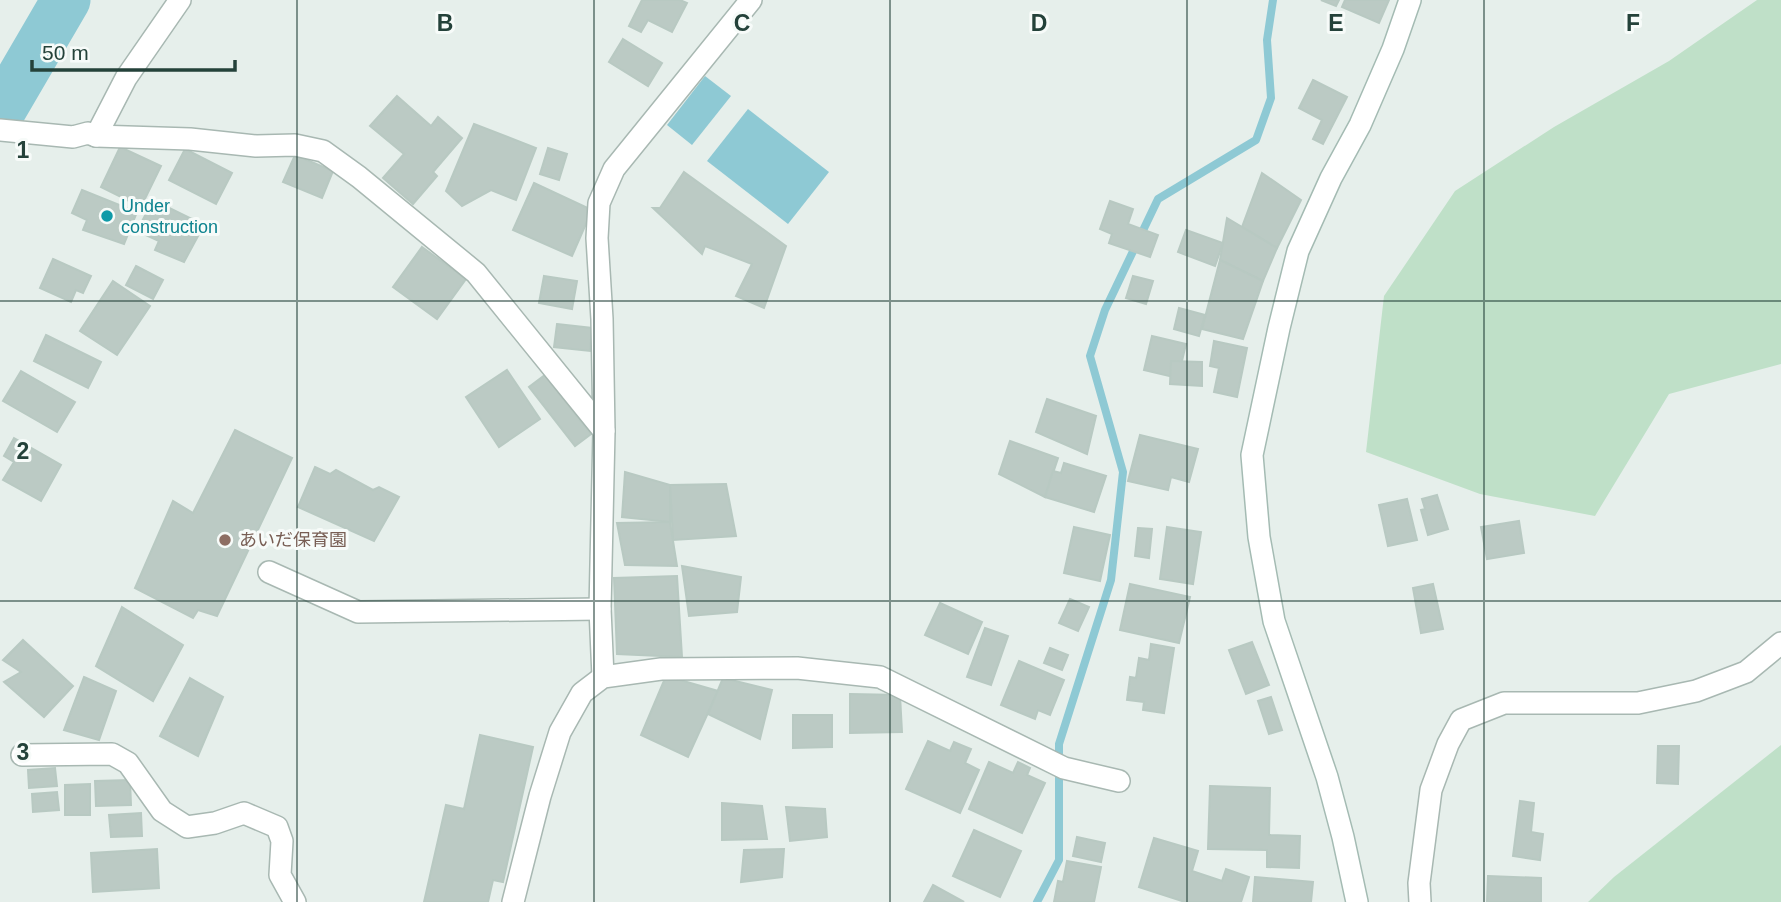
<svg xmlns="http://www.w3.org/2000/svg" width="1781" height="902" viewBox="0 0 1781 902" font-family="Arial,'Noto Sans JP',sans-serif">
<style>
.green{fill:#bfe0c8}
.water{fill:#8ec9d4}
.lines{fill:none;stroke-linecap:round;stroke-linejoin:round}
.stream{stroke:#8ec9d4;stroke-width:8}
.river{stroke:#8ec9d4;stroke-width:49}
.building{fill:#bbcac4;stroke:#b8c9c2;stroke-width:2}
.street-casing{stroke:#a8b8b2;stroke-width:24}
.secondary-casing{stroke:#a4bbb3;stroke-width:24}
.street{stroke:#fff;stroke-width:21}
.secondary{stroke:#fff;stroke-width:21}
.grid{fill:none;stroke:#24423a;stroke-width:2;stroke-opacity:0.55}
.culture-dot{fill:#0f9aa8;stroke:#f7fbf9;stroke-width:2.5}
.education-dot{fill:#8d6e63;stroke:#f7fbf9;stroke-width:2.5}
.labels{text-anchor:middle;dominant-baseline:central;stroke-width:6;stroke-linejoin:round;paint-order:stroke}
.culture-label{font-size:18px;fill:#0d838f;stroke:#f7fbf9;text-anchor:start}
.education-label{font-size:18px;fill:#785e54;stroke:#f7fbf9;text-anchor:start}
.grid-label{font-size:23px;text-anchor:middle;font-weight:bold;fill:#24423a;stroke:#f7fbf9;stroke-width:6;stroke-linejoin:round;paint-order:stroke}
</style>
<rect width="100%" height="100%" fill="#e6efeb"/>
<g class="green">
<polygon points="1757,0 1781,0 1781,364 1669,394 1595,516 1480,494 1366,452 1384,296 1455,191 1554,127 1669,61"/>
<polygon points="1781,745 1781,902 1588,902 1614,877"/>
</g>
<g class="water">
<polygon points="705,76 731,96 692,145 667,125"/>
<polygon points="748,109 829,172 788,224 707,161"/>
</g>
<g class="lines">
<polyline class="stream" points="1037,902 1059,860 1059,744 1111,580 1123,472 1090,356 1105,310 1158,199 1256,140 1271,98 1267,40 1273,0"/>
<polyline class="river" points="0,113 66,0"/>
</g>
<g class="building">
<polygon points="642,0 680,0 687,3 672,32 648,20 641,32 629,26"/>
<polygon points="1321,0 1339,0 1336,6"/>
<polygon points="1345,0 1389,0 1379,23 1342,7"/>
<polygon points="623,39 662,63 648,86 609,62"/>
<polygon points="1313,80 1347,97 1323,144 1313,139 1322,120 1299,108"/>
<polygon points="397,96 431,126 438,117 462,138 433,172 437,176 413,204 383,178 404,154 370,126"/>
<polygon points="474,124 536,148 516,200 491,190 462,206 446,191"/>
<polygon points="120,147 161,166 141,207 101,187"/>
<polygon points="548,148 567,154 559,180 540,174"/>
<polygon points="185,149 232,173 216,204 169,180"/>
<polygon points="295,155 333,171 322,198 283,182"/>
<polygon points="684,172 786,246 764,308 736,296 752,264 705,246 702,254 653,208 660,208"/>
<polygon points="1262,173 1301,200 1277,248 1242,227"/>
<polygon points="534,183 592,210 572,256 513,230"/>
<polygon points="82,190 137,212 124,244 83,230 87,220 72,213"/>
<polygon points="153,200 204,225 184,262 155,250 159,241 137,231"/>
<polygon points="1110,201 1133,209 1128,224 1158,235 1150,257 1109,243 1112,234 1100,229"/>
<polygon points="1227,218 1277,248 1263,281 1220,260"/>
<polygon points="1186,230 1223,243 1215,266 1178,252"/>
<polygon points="422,247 466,279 437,319 393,287"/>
<polygon points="53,259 91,276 83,293 76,290 71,302 40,288"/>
<polygon points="1220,260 1263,281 1243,339 1202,329"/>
<polygon points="136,266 163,280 153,299 126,285"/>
<polygon points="544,276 577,281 572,309 539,303"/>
<polygon points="1133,276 1153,281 1146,304 1126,298"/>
<polygon points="113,281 150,306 117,355 80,331"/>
<polygon points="1179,308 1205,315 1199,336 1174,329"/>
<polygon points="557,324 592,328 590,351 554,347"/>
<polygon points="46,335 101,362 88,388 34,361"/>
<polygon points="1152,336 1186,344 1178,378 1144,370"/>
<polygon points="1214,341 1247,348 1237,397 1214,392 1219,368 1210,366"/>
<polygon points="1171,361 1202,362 1202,386 1170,384"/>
<polygon points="507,370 540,419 499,447 466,397"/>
<polygon points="21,371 75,402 57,432 3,401"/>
<polygon points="545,375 591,434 575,446 529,387"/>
<polygon points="1047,399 1096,416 1087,454 1036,432"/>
<polygon points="235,430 292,458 217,616 198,610 193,618 135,588 173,501 193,513"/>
<polygon points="1140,435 1198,449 1189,482 1171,477 1168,490 1128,481"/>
<polygon points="14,438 61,465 41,501 3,480 14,462 4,456"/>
<polygon points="1010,441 1058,458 1045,497 999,474"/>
<polygon points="1064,463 1106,476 1094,512 1045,497 1053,471 1061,473"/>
<polygon points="315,467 330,474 336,470 373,490 379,487 399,497 374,541 298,507"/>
<polygon points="625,472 670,485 670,522 622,517"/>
<polygon points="726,484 736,536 673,540 670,485"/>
<polygon points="1437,495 1448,529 1428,535 1421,510 1425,509 1422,499"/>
<polygon points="1407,499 1417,540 1388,546 1379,505"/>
<polygon points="1519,521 1524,553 1487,559 1481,527"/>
<polygon points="670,522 677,566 625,565 617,523"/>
<polygon points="1074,527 1110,535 1100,581 1064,573"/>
<polygon points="1167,527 1201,532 1193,584 1160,579"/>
<polygon points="1138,528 1152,529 1149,558 1135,556"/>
<polygon points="682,566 741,577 737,612 689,616"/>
<polygon points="677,576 682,657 617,654 614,578"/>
<polygon points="1130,584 1190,597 1179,643 1120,630"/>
<polygon points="1433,584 1443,629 1421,633 1413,588"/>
<polygon points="1070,599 1089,607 1078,631 1059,623"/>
<polygon points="940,603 982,622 968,654 925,635"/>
<polygon points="122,607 183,645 153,701 96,666"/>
<polygon points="985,628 1008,636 991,685 967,677"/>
<polygon points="23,640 73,686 44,717 4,682 21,672 3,660"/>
<polygon points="1252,642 1269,685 1246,694 1229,650"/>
<polygon points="1151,644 1174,648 1164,713 1143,710 1144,702 1127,700 1130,677 1136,678 1139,658 1149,660"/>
<polygon points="1050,648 1068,655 1062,670 1044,663"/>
<polygon points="1019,661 1064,680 1050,715 1038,710 1035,719 1001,705"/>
<polygon points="666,676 718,691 688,757 641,735"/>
<polygon points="84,677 116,691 99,740 64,730"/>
<polygon points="190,678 223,697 198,756 160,736"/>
<polygon points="723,678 772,690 760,739 708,714"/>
<polygon points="850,694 900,695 902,732 850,733"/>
<polygon points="1271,697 1282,730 1269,734 1258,701"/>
<polygon points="793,715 832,715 832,747 793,748"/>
<polygon points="480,735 533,747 503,882 493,880 488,902 424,902 446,805 464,809"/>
<polygon points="928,741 950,751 954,742 971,749 965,763 979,770 960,813 906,789"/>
<polygon points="1658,746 1679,746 1678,784 1657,783"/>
<polygon points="989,762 1013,773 1018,762 1030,768 1027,775 1045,783 1022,833 969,809"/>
<polygon points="55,768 57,786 29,788 28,770"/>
<polygon points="130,780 131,805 96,806 95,781"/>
<polygon points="90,784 90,815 65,815 65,785"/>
<polygon points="1210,786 1270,788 1269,835 1300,836 1299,868 1267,867 1267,850 1208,849"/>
<polygon points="57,792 59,810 33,812 32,794"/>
<polygon points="1520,801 1534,803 1531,832 1543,834 1540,860 1513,856"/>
<polygon points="722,803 762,806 767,839 722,840"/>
<polygon points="786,807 825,809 827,837 790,841"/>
<polygon points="141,813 142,836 111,837 109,815"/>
<polygon points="974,830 1021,851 1000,897 953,876"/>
<polygon points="1077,837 1105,843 1101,862 1073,856"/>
<polygon points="1154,838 1198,851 1192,871 1222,881 1226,869 1249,877 1241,902 1185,902 1139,887"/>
<polygon points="157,849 159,888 93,892 91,853"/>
<polygon points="784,849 782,877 741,882 744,850"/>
<polygon points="1067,861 1101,867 1094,902 1054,902 1058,881 1063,882"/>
<polygon points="1488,876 1541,878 1541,902 1487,902"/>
<polygon points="1255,877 1313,882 1311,902 1253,902"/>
<polygon points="933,885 964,902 924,902"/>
</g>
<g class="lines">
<g class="street-casing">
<g id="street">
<polyline points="0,130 73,137 88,133 96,136 190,139 256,146 295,145 323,151 359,177 476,273 604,431"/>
<polyline points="96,136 126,78 180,0"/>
<polyline points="269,572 358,612 600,609"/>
<polyline points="603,677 600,609 604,431 602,319 597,238 599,203 614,169 751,0"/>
<polyline points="22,755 112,754 128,763 162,811 187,827 215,823 244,813 277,827 282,841 280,875 295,902"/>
<polyline points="513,902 540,796 560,732 582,693 603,677 661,669 797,668 880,677 1064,768 1119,781"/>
<polyline points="1420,902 1419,883 1431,790 1448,744 1461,720 1504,703 1638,703 1696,691 1746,672 1781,643"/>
</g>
</g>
<g class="secondary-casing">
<polyline id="secondary" points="1357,902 1343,837 1327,777 1274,621 1259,537 1252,455 1279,328 1298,251 1331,178 1360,125 1393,49 1410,0"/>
</g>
<use href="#street" class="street"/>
<use href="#secondary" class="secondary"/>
</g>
<path class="grid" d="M297 0V902M594 0V902M890 0V902M1187 0V902M1484 0V902M0 301H1781M0 601H1781"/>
<circle class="culture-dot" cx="107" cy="216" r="7"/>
<circle class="education-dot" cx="225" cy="540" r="7"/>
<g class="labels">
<g class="culture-label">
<text x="121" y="206">Under<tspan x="121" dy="21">construction</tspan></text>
</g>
<g class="education-label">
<text x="239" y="540">あいだ保育園</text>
</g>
</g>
<g class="grid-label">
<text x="445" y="31">B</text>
<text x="742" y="31">C</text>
<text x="1039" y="31">D</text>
<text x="1336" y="31">E</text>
<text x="1633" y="31">F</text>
<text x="23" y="158">1</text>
<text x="23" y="459">2</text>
<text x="23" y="760">3</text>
</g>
<path d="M32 60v10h203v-10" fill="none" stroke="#24423a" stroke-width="3.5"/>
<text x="42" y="60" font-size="21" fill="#24423a" stroke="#f7fbf9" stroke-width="5" paint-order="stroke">50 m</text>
</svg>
